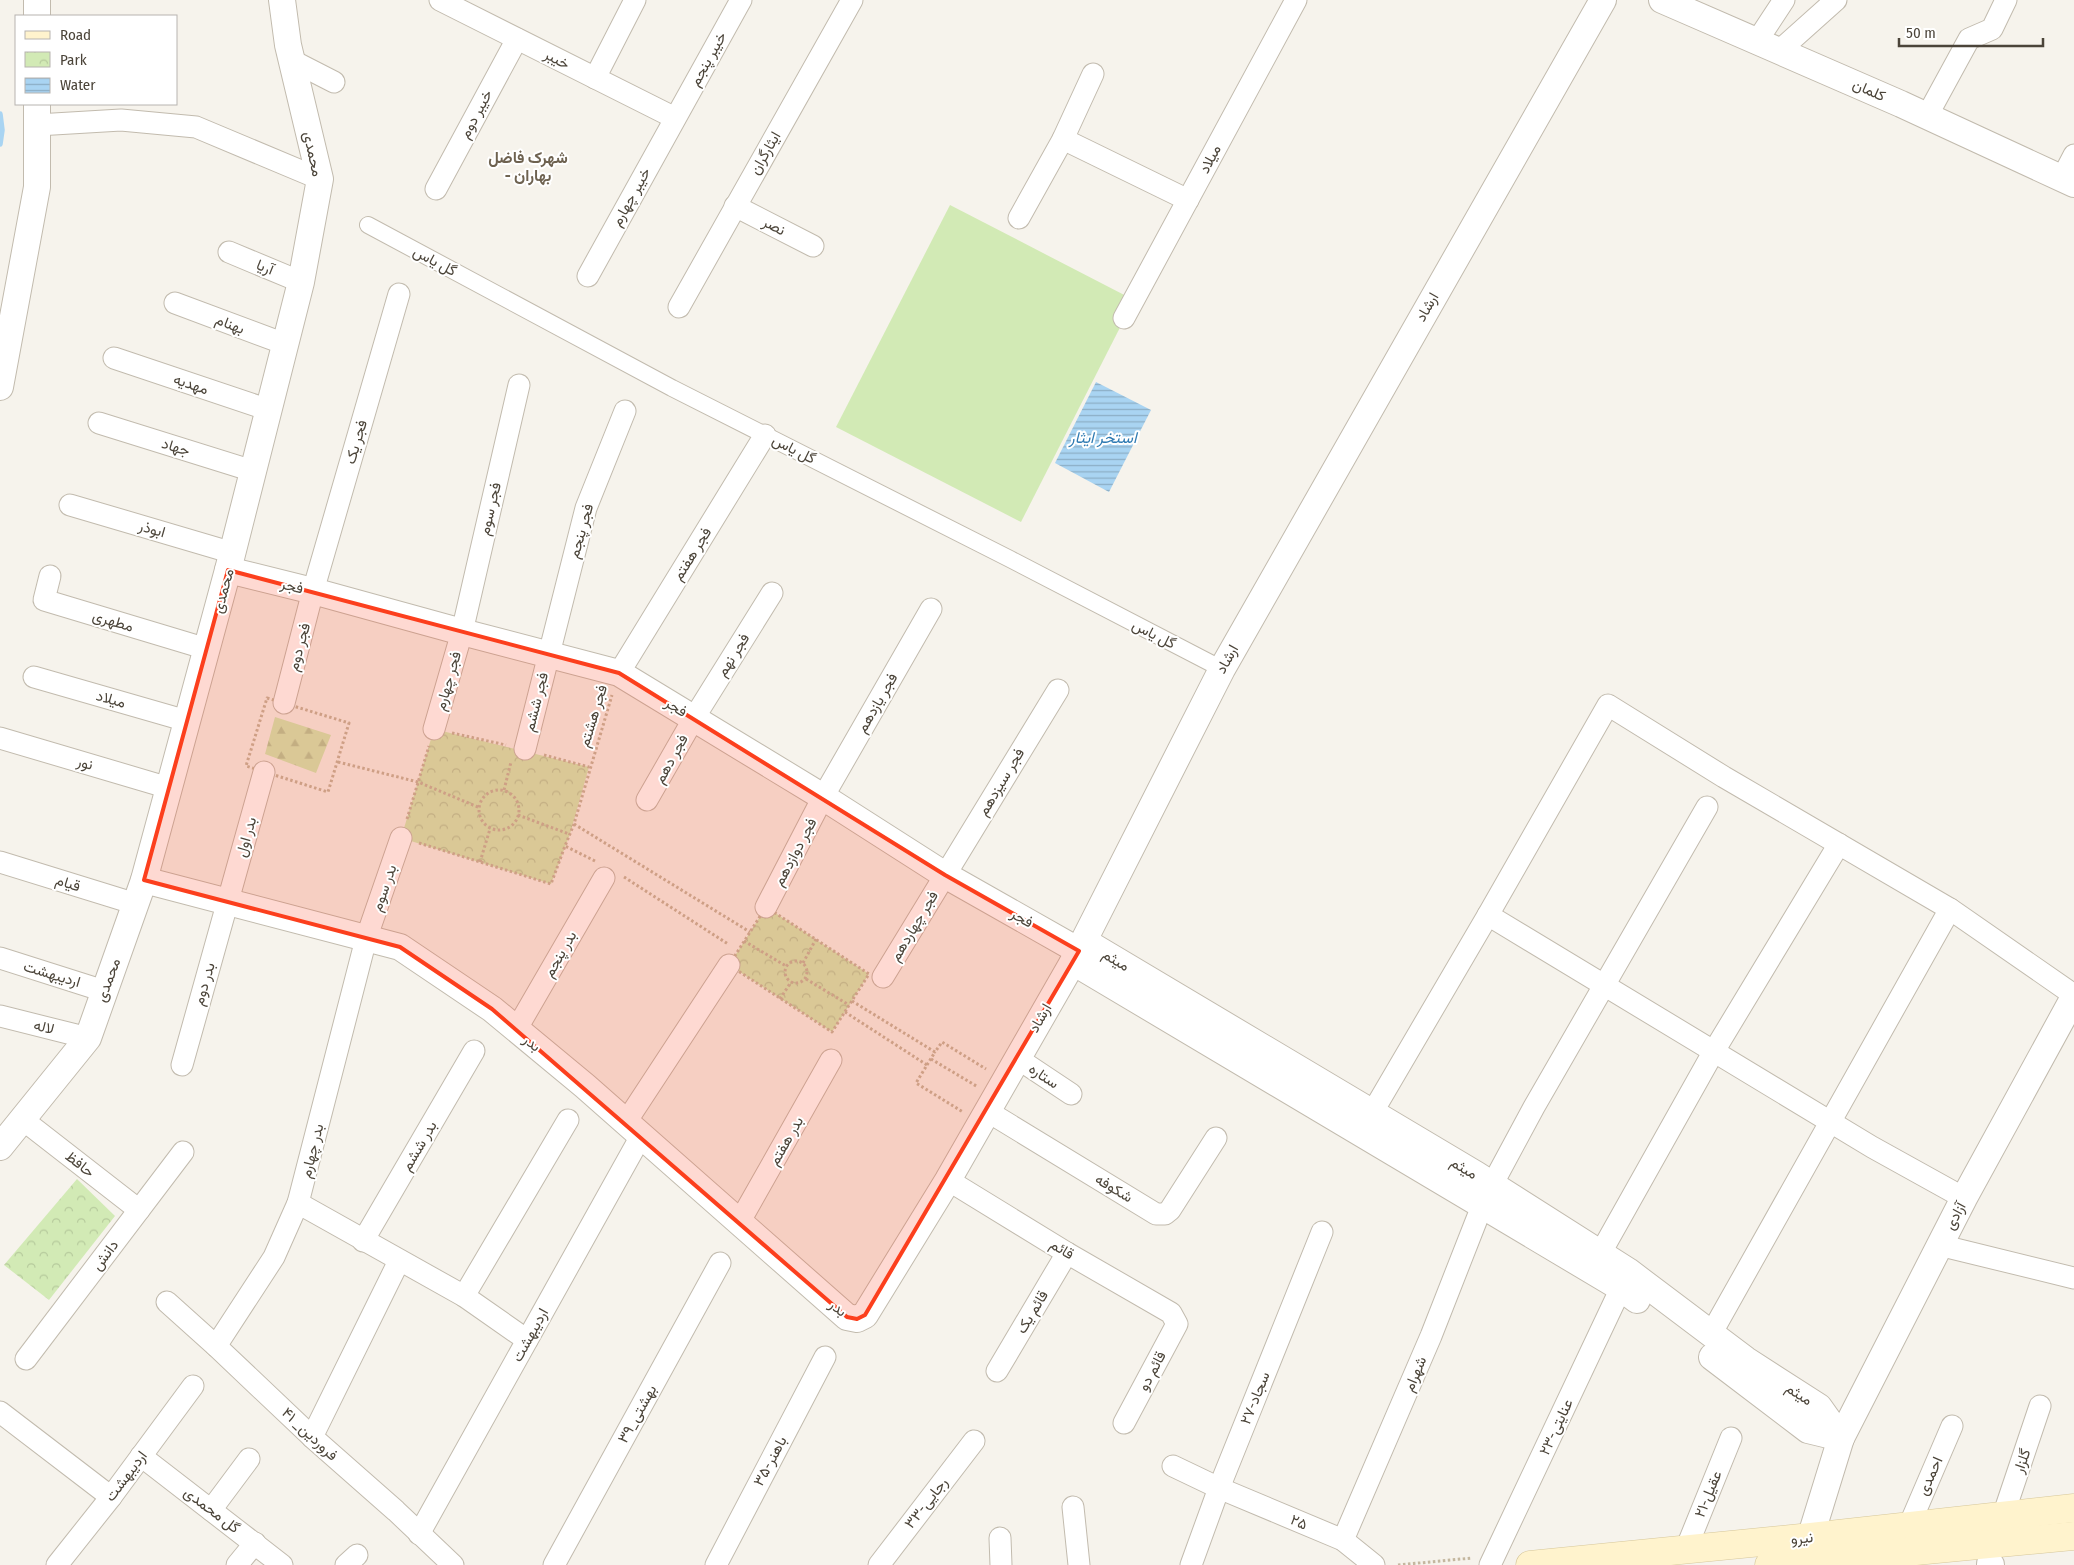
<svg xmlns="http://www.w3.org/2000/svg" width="2074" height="1565" viewBox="0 0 2074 1565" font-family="'Fira Sans Condensed',Vazirmatn,sans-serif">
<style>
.grass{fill:#d2eab5}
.forest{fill:url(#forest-firs)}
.park{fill:url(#park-crowns)}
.water{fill:url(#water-rules)}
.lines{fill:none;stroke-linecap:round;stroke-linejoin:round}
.stream{stroke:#a9d4f2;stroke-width:5.5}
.pedestrian-casing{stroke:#c2bbae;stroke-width:18}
.minor-casing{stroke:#c2bbae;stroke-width:23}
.tertiary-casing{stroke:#c2bbae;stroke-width:28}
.secondary-casing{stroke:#d6c79b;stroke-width:29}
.path{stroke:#c4b79f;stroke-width:3;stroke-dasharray:2.5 2.5;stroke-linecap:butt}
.pedestrian{stroke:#fff;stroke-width:16}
.minor{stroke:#fff;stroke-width:21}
.tertiary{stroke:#fff;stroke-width:26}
.secondary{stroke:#fff3cd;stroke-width:28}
.marked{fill:#fc3f1d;fill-opacity:0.2;stroke:#fc3f1d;stroke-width:4;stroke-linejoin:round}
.labels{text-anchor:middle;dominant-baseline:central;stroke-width:4;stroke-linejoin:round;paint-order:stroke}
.street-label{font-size:15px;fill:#4b4439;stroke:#fff}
.neighbourhood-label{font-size:16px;font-weight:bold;fill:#6e6250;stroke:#fff}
.water-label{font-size:16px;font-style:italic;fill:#2e7ab2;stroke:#fff}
</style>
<defs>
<pattern id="forest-firs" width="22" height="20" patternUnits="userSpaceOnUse" patternTransform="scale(1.25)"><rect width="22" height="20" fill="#d2eab5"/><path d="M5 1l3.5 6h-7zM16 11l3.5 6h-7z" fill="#b6ca9c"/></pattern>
<pattern id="park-crowns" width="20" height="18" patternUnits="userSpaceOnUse" patternTransform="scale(1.25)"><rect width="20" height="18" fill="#d2eab5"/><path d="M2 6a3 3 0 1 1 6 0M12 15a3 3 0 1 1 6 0" fill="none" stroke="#b6ca9c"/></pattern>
<pattern id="water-rules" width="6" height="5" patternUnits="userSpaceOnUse" patternTransform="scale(1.25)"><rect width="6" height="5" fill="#a9d4f2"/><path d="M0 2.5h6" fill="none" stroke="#8caec5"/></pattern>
</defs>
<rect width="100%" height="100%" fill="#f6f3ec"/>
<polygon class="grass" points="950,205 1134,300 1021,522 836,427"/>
<polygon class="forest" points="275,717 331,735 316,773 265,754"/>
<g class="park">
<polygon points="434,729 589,767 570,834 551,884 401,838"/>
<polygon points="766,907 869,974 832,1032 729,965"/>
<polygon points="77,1179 115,1216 49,1300 4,1265"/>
</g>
<polygon class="water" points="1096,382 1151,410 1109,492 1055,463"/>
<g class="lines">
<polyline class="stream" points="0,114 2,130 0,144"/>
<g class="pedestrian-casing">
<polyline id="pedestrian" points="368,225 672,388 1010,559 1222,669"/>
</g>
<g class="minor-casing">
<g id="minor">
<polyline points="440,0 675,118"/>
<polyline points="1757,41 1784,0"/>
<polyline points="1779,51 1836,0"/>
<polyline points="291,60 334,82"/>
<polyline points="595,78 635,0"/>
<polyline points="1927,116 1969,39 1992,29 2006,0"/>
<polyline points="37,125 121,120 196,127 320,179"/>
<polyline points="1063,139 1188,200"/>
<polyline points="2062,178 2074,155"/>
<polyline points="436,189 517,39"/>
<polyline points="735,206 813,246"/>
<polyline points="1019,218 1063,139 1093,74"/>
<polyline points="229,252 301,282"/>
<polyline points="588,276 741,0"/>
<polyline points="175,303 285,344"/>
<polyline points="679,307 852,0"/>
<polyline points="1124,318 1296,0"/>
<polyline points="114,358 269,410"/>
<polyline points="99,423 253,471"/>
<polyline points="70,505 233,553"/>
<polyline points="50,576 44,600 207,649"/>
<polyline points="619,673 765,435"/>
<polyline points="34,677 187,721"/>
<polyline points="284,703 313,591 399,294"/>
<polyline points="434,729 462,632 519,385"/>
<polyline points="0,738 169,788"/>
<polyline points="525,749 586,508 625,411"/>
<polyline points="647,800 694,718 772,593"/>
<polyline points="0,862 136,904"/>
<polyline points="766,907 823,797 931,609"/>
<polyline points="1488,915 1872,1147 1964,1198"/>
<polyline points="0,958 104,991"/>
<polyline points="883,977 1058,690"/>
<polyline points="0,1016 88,1038"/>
<polyline points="516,1030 604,878"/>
<polyline points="1017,1058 1071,1094"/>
<polyline points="182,1065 264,772"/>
<polyline points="987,1111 1156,1214 1165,1214 1170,1210 1216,1138"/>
<polyline points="1372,1113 1488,915 1608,705 1724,777 1950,909 2074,995"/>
<polyline points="22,1119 139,1210"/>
<polyline points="626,1122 729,965"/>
<polyline points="948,1180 1067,1253 1171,1313 1177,1324 1124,1423"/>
<polyline points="1492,1185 1534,1107 1707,807"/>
<polyline points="298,1203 464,1296 527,1340"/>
<polyline points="740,1221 831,1060"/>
<polyline points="363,1241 474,1051"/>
<polyline points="1939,1245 2074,1278"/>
<polyline points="1600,1254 1714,1051 1839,844"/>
<polyline points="464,1296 568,1120"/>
<polyline points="167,1302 216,1346 312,1437 396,1511 453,1565"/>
<polyline points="1711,1334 1950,909"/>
<polyline points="216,1346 274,1257 298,1203 366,939 401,838"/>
<polyline points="26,1359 183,1152"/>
<polyline points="997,1371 1067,1253"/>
<polyline points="0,1412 111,1497"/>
<polyline points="312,1437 399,1261"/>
<polyline points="141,1456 282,1565"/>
<polyline points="1173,1466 1219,1488 1343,1540 1374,1565"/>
<polyline points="1073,1507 1079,1565"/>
<polyline points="211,1510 249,1459"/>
<polyline points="2003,1516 2040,1406"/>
<polyline points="1909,1526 1952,1426"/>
<polyline points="419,1534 641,1136"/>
<polyline points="1000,1538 1001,1565"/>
<polyline points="1343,1540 1431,1336 1482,1206"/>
<polyline points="1686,1549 1731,1438"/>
<polyline points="57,1565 111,1497 193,1386"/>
<polyline points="237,1565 255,1543"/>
<polyline points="346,1565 357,1555"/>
<polyline points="554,1565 720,1263"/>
<polyline points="716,1565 825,1357"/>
<polyline points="879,1565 974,1441"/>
<polyline points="1191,1565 1219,1488 1322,1232"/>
<polyline points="1490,1565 1621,1288"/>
</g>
</g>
<g class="tertiary-casing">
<g id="tertiary">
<polyline points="37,0 37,16"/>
<polyline points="1662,0 1901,104 2074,184"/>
<polyline points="0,387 37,187 37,104"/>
<polyline points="228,570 313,591 462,632 619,673 823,797 945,875 1079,951"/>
<polyline points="144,880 400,947 492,1009 585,1086 847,1317 857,1319 865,1315 948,1180 1073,962 1222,669 1603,0"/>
<polyline points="1084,941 1477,1175 1628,1271 1746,1360 1819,1407 1841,1438"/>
<polyline points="1073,962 1621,1288 1637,1300"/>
<polyline points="0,1147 88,1038 144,880 228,570 301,282 320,179 288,45 282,0"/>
<polyline points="1712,1357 1808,1430 1841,1438"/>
<polyline points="1804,1558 1841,1438 1964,1198 2074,997"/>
<polyline points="1990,1564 1991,1565"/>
</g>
</g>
<g class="secondary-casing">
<g id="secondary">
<polyline points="1530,1565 1811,1537 2074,1508"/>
<polyline points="1769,1565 2074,1536"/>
</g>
</g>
<g class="path">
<polygon points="267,698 349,723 328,792 246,766"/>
<polyline points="452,733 506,745"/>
<polyline points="544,755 589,767"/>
<polyline points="338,762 418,782 478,807"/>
<circle cx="499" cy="810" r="20"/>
<polyline points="504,790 511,762"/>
<polyline points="518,815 569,834"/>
<polyline points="407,819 429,746"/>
<polyline points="574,824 750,932"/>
<polyline points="419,843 551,884 565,846"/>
<polyline points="595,861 565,846 574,824 612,695"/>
<polyline points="480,862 490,829"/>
<polyline points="624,877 728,944"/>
<polygon points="766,907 869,974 832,1032 729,965"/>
<polyline points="744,941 786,966"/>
<circle cx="796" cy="972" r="11"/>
<polyline points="803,963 816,939"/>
<polyline points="806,979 849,1005"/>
<polyline points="780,999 791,982"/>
<polyline points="852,1001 935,1052 942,1042 986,1069"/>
<polyline points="845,1012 927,1065 916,1083 963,1112"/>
<polyline points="931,1059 978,1087"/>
<polyline points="927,1065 935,1052"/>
<polyline points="1398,1565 1472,1558"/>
</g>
<use href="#pedestrian" class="pedestrian"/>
<use href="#minor" class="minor"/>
<use href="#tertiary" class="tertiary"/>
<use href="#secondary" class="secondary"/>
</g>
<path class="marked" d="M228 570 619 673 945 875 1079 951 865 1315 857 1319 847 1317 492 1009 400 947 144 880Z"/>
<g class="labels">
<g class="street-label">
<text transform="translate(557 59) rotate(27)">خیبر</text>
<text transform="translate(708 59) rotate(-61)">خیبر پنجم</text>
<text transform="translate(1869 90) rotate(24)">کلمان</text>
<text transform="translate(476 114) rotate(-62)">خیبر دوم</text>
<text transform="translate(765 153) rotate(-60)">ایثارگران</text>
<text transform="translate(313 154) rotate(78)">محمدی</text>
<text transform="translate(1210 159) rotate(-62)">میلاد</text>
<text transform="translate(631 197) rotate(-61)">خیبر چهارم</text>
<text transform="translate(774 226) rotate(27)">نصر</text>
<text transform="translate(435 261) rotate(28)">گل یاس</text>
<text transform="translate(265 267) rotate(22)">آریا</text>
<text transform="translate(1427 307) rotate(-60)">ارشاد</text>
<text transform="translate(230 324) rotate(21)">بهنام</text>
<text transform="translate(191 384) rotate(19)">مهدیه</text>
<text transform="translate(356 442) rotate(-74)">فجر یک</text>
<text transform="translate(176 447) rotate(17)">جهاد</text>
<text transform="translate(794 449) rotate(27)">گل یاس</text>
<text transform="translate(490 509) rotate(-77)">فجر سوم</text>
<text transform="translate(152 529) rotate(16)">ابوذر</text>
<text transform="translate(581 531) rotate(-74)">فجر پنجم</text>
<text transform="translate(692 554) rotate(-58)">فجر هفتم</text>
<text transform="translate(292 586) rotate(14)">فجر</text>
<text transform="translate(223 591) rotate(-75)">محمدی</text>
<text transform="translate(113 621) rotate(17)">مطهری</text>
<text transform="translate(1154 634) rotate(27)">گل یاس</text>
<text transform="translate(299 647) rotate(-75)">فجر دوم</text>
<text transform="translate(733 655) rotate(-58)">فجر نهم</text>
<text transform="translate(1227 659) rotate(-61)">ارشاد</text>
<text transform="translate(448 681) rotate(-74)">فجر چهارم</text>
<text transform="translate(111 699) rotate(16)">میلاد</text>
<text transform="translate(536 702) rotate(-76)">فجر ششم</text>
<text transform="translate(877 703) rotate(-60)">فجر یازدهم</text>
<text transform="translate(676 707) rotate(32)">فجر</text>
<text transform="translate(593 716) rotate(-73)">فجر هشتم</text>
<text transform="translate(671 759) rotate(-61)">فجر دهم</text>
<text transform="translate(85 763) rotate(16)">نور</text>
<text transform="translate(1001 782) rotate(-59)">فجر سیزدهم</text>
<text transform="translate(246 837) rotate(-74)">بدر اول</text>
<text transform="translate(795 852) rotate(-62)">فجر دوازدهم</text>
<text transform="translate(68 883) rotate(17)">قیام</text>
<text transform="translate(384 888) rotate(-71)">بدر سوم</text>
<text transform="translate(1022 918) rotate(30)">فجر</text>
<text transform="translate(914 926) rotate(-59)">فجر چهاردهم</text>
<text transform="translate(560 954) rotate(-60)">بدر پنجم</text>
<text transform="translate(1116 960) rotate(31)">میثم</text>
<text transform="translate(52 974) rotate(17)">اردیبهشت</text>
<text transform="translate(108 980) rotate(-70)">محمدی</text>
<text transform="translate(204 984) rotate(-74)">بدر دوم</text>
<text transform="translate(1040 1018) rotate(-60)">ارشاد</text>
<text transform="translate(44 1027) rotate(14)">لاله</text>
<text transform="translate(532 1043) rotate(39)">بدر</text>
<text transform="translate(1044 1076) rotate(34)">ستاره</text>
<text transform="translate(786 1141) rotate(-60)">بدر هفتم</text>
<text transform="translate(419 1146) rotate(-60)">بدر ششم</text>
<text transform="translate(312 1151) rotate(-76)">بدر چهارم</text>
<text transform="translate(80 1164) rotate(38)">حافظ</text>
<text transform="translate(1464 1168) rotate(31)">میثم</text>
<text transform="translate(1114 1188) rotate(31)">شکوفه</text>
<text transform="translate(1955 1216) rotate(-62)">آزادی</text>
<text transform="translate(1062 1249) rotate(31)">قائم</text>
<text transform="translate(105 1255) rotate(-53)">دانش</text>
<text transform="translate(838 1308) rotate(39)">بدر</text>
<text transform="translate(1032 1312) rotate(-59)">قائم یک</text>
<text transform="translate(530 1335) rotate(-61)">اردیبهشت</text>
<text transform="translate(1152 1371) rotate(-62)">قائم دو</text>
<text transform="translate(1415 1374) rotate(-67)">شهرام</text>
<text transform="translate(1799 1394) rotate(33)">میثم</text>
<text transform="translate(1255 1398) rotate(-68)">۲۷-سجاد</text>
<text transform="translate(637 1414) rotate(-61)">۳۹_بهشتی</text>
<text transform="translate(1556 1427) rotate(-65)">۲۳-عنایتی</text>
<text transform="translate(310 1434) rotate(43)">۴۱ _فروردین</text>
<text transform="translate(770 1461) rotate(-62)">۳۵-باهنر</text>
<text transform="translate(2022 1461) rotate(-71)">گلزار</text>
<text transform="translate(126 1476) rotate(-53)">اردیبهشت</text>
<text transform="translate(1930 1476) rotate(-66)">احمدی</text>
<text transform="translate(1708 1494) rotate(-68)">۲۱-عقیل</text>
<text transform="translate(926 1503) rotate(-52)">۳۳-رجایی</text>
<text transform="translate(212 1510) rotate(37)">گل محمدی</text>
<text transform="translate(1299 1522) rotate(23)">۲۵</text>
<text transform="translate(1802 1538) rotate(-5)">نیرو</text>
</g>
<g class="neighbourhood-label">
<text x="528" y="157">شهرک فاضل<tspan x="528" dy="18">- بهاران</tspan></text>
</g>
<g class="water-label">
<text x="1103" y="437">استخر ایثار</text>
</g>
</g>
<rect x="15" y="15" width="162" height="90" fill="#ffffff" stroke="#b7b4b0"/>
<rect x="25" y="31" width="25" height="8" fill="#fff3cd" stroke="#b7b4b0"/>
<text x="60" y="40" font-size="15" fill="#4b4439">Road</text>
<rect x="25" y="52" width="25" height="15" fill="url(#park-crowns)" stroke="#b7b4b0"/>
<text x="60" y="65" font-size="15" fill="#4b4439">Park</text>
<rect x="25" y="78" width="25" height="15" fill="url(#water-rules)" stroke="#b7b4b0"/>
<text x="60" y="90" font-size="15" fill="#4b4439">Water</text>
<path d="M1899 38v8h144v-8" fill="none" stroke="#4b4439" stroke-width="2.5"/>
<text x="1906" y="38" font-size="15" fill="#4b4439" stroke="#ffffff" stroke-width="4" paint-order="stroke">50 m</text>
</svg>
